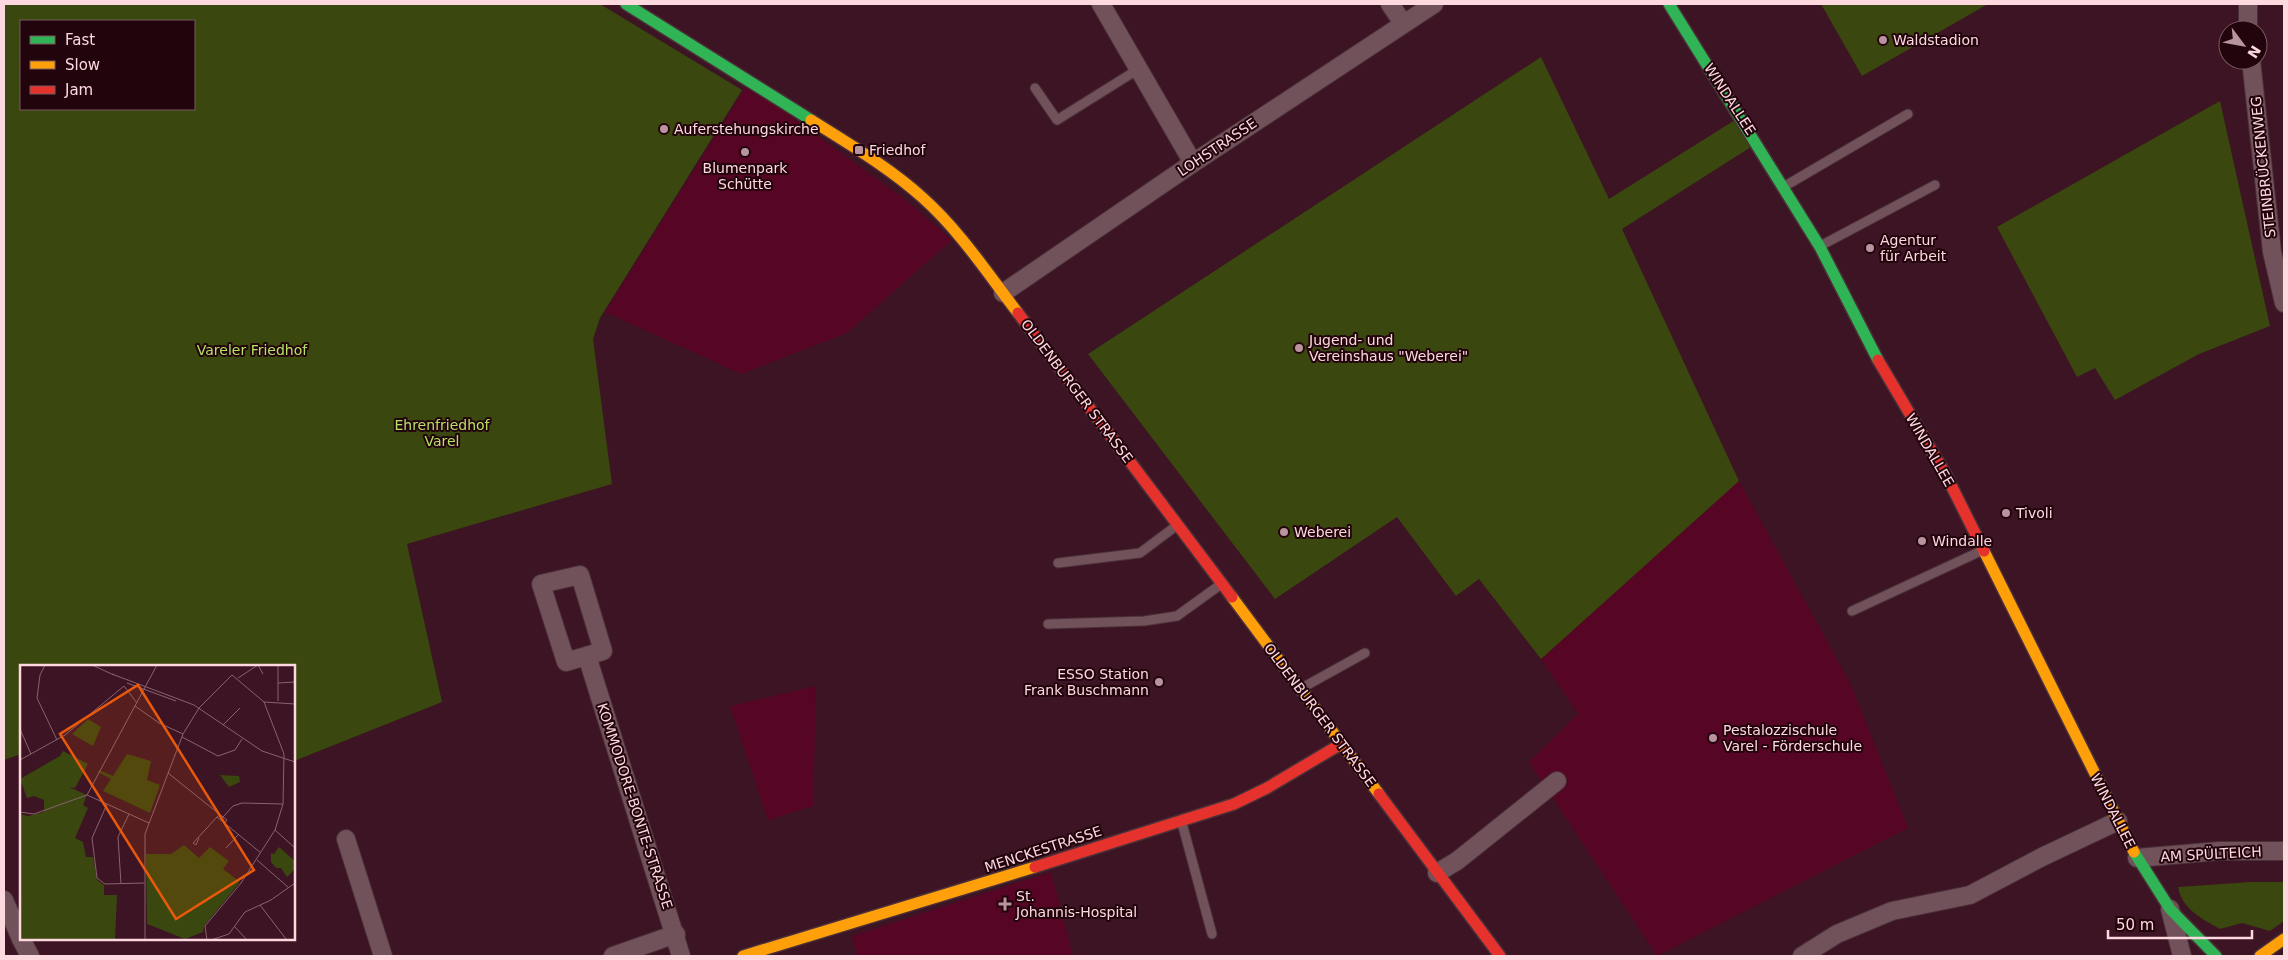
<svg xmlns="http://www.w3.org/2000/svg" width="2288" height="960" viewBox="0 0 2288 960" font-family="'DejaVu Sans',sans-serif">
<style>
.built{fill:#560525}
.green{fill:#3a470e;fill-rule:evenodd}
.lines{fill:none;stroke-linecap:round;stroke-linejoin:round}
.lane-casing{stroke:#4b3039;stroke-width:11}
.street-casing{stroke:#4b3039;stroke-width:20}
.fast-casing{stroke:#4b3039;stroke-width:14}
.slow-casing{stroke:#4b3039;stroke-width:14}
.jam-casing{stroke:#4b3039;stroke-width:14}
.lane{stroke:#71515a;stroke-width:9}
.street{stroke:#71515a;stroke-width:18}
.fast{stroke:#30b455;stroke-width:11}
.slow{stroke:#ff9f0a;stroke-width:11}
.jam{stroke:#e5322d;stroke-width:11}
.poi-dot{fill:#b9939d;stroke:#22040d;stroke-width:2}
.labels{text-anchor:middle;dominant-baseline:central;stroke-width:4;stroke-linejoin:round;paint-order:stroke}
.poi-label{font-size:14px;fill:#fdd8de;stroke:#22040d;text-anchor:start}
.street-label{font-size:14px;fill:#fdd8de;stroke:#22040d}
.park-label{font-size:14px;fill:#b5e165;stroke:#22040d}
.inset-road{fill:none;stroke:#89626e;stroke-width:1}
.view{fill:#e8590c;fill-opacity:0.15;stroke:#e8590c;stroke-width:2.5}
.inset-edge{fill:none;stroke:#fdd8de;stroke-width:2.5}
</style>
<rect width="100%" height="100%" fill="#3c1423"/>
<g class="built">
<polygon points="747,85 906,200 952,240 847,333 741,374 605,312"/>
<polygon points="1739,481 1851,685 1908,828 1657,956 1529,762 1578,714 1541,659"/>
<polygon points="816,686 813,806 768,820 730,706"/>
<polygon points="1051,872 1073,956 857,956 852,936"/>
</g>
<g class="green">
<path d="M4 4H600L742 90 600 318 593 339 612 484 407 544 442 702 294 761V666H21V754L4 760ZM21 21H194V109H21Z"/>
<polygon points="1821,4 1988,4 1862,76"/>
<polygon points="1541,57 1609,199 1735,120 1751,147 1622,229 1739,481 1541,659 1479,579 1456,596 1397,517 1275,599 1088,354"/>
<polygon points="2220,101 2270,326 2199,354 2115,400 2095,368 2077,377 1997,227"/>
<path d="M2251 882H2284V921L2270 931 2242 923 2220 929C2202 919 2182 909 2178 887Z"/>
</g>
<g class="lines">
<g class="lane-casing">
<g id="lane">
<polyline points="1035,88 1057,120 1137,70"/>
<polyline points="1785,186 1908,114"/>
<polyline points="1822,245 1935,185"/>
<polyline points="1058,563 1140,553 1176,526"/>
<polyline points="1852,611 1981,551"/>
<polyline points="1048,624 1144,621 1177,616 1220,585"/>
<polyline points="1300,689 1365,653"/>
<polyline points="1182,823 1212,934"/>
</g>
</g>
<g class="street-casing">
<g id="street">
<polyline points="1101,4 1193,163"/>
<polyline points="1390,4 1403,23"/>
<polyline points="2248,30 2248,4"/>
<polyline points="2251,60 2272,252 2284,303"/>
<polyline points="1003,293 1193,163 1434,4"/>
<polygon points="580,575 603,651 566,662 541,584"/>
<polyline points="587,656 681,956"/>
<polyline points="346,839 383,956"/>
<polyline points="2137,858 2219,851 2284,851"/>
<polyline points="1437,873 1457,861 1557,781"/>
<polyline points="4,900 21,939"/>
<polyline points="2170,909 2182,956"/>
<polyline points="21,939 30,956"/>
<polyline points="613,956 676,934"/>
<polyline points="1802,956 1837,934 1892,911 1970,895 2042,857 2118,821"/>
</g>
</g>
<g class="fast-casing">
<g id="fast">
<polyline points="626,4 811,120"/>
<polyline points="1669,4 1820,247 1878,360"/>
<polyline points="2134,852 2170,909 2216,956"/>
</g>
</g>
<g class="slow-casing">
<g id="slow">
<path d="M811 120C849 144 890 168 923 198 960 231 988 274 1018 313"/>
<polyline points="1984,551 2134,852"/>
<polyline points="1232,597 1379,794"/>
<polyline points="743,956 1035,867"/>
<polyline points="2260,956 2284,939"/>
</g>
</g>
<g class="jam-casing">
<g id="jam">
<polyline points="1018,313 1232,597"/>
<polyline points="1878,360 1946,475 1984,551"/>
<polyline points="1379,794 1500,956"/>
<polyline points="1035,867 1234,804 1267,788 1341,744"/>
</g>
</g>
<use href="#lane" class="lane"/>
<use href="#street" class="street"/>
<use href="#fast" class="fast"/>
<use href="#slow" class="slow"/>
<use href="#jam" class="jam"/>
</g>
<g class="poi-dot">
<circle cx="1883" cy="40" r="5"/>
<circle cx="664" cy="129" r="5"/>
<rect x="854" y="145" width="10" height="10" rx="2.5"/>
<circle cx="745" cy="152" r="5"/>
<circle cx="1870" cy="248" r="5"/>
<circle cx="1299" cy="348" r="5"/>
<circle cx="2006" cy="513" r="5"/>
<circle cx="1284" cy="532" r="5"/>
<circle cx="1922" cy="541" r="5"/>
<circle cx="1159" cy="682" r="5"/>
<circle cx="1713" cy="738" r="5"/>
<path d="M1002.5 896.5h5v5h5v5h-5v5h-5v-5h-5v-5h5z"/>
</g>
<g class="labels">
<g class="poi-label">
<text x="1893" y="40">Waldstadion</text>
<text x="674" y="129">Auferstehungskirche</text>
<text x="869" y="150">Friedhof</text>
<text x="745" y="168" text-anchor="middle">Blumenpark<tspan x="745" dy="16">Schütte</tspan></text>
<text x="1880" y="240">Agentur<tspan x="1880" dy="16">für Arbeit</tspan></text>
<text x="1309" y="340">Jugend- und<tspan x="1309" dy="16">Vereinshaus "Weberei"</tspan></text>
<text x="2016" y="513">Tivoli</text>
<text x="1294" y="532">Weberei</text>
<text x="1932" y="541">Windalle</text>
<text x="1149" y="674" text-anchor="end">ESSO Station<tspan x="1149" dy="16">Frank Buschmann</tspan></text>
<text x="1723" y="730">Pestalozzischule<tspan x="1723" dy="16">Varel - Förderschule</tspan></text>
<text x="1016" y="896">St.<tspan x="1016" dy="16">Johannis-Hospital</tspan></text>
</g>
<g class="street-label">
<text transform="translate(1730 99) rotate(57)">WINDALLEE</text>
<text transform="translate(1217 147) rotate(-34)">LOHSTRASSE</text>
<text transform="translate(2263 167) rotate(-96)">STEINBRÜCKENWEG</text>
<text transform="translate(1077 391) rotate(53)">OLDENBURGER STRASSE</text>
<text transform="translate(1930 450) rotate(60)">WINDALLEE</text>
<text transform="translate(1320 715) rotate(53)">OLDENBURGER STRASSE</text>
<text transform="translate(635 806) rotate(72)">KOMMODORE-BONTE-STRASSE</text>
<text transform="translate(2113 811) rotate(63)">WINDALLEE</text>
<text transform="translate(1043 849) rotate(-18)">MENCKESTRASSE</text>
<text transform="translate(2211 854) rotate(-3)">AM SPÜLTEICH</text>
</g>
<g class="park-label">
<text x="252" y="350">Vareler Friedhof</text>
<text x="442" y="425">Ehrenfriedhof<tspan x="442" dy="16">Varel</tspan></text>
</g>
</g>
<g transform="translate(20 665)">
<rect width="275" height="275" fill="#3c1423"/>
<path d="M68 54 81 62 73 81 52 69ZM43 86 68 99 55 123 49 122 67 130 63 140 68 143 55 173 63 177 66 192H73L77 215 84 220V230H97L95 275H0V149L8 151 24 147V135L14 131 7 133 0 114 40 91ZM107 89 131 96 127 115 140 120 130 148 83 126 91 114 78 107 79 105 93 111ZM200 110 219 111 220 117 209 122ZM164 180 179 193 190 182 209 196 203 204 220 217 184 261 183 267 165 274 127 259 126 189H151ZM259 182 275 196V204L267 212 261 203H256L251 197V188L254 189Z" fill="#3a470e"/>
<path class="inset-road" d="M25 0 20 10 17 33 37 75M72 0 94 10M258 0V36M92 9 174 40 242 86 275 97M218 13 238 0 243 9M107 18 156 36M258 18 275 17M244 37 275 39M115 41 139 58 163 69M179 43 212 10 244 37 264 89 263 139 255 165 221 218 185 261 187 275M203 60 220 43M0 64 11 89M162 72 198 91 215 85 222 74M0 95 45 70 104 21 117 38M148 108 203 152 207 155 205 158M67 130 129 158M87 139 72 173 77 213 85 219 124 218M0 147 14 149 67 130 137 0M197 152 241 188M203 152 213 141 222 138 263 139M255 165 275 183M179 173 176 180 173 178 198 151M206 183 219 169M237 195 269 223M101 219 98 172 109 149M240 240 266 274M215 262 227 275M125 275V169L163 69 179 43M191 275 209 269 225 247 251 235 275 218"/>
<path class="view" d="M118 20 234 205 156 254 40 69Z"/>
<rect width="275" height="275" class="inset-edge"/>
</g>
<rect width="2288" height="960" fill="none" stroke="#fdd8de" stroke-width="10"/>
<rect x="20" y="20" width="175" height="90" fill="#22040d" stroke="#7a5961"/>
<rect x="30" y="36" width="25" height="8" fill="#30b455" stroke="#7a5961"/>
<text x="65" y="45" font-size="15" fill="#fdd8de">Fast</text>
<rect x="30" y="61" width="25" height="8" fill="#ff9f0a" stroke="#7a5961"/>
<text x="65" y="70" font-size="15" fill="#fdd8de">Slow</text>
<rect x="30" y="86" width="25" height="8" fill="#e5322d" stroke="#7a5961"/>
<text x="65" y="95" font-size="15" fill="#fdd8de">Jam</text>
<g transform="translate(2243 45) rotate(122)"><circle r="24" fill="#22040d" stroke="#7a5961"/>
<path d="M0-4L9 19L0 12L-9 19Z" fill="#b9939d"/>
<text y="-8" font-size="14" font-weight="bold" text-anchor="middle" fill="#fdd8de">N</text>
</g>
<path d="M2108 930v8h144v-8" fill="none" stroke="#fdd8de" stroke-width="2.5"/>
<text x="2116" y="930" font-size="15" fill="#fdd8de" stroke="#22040d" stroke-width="4" paint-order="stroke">50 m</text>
</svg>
